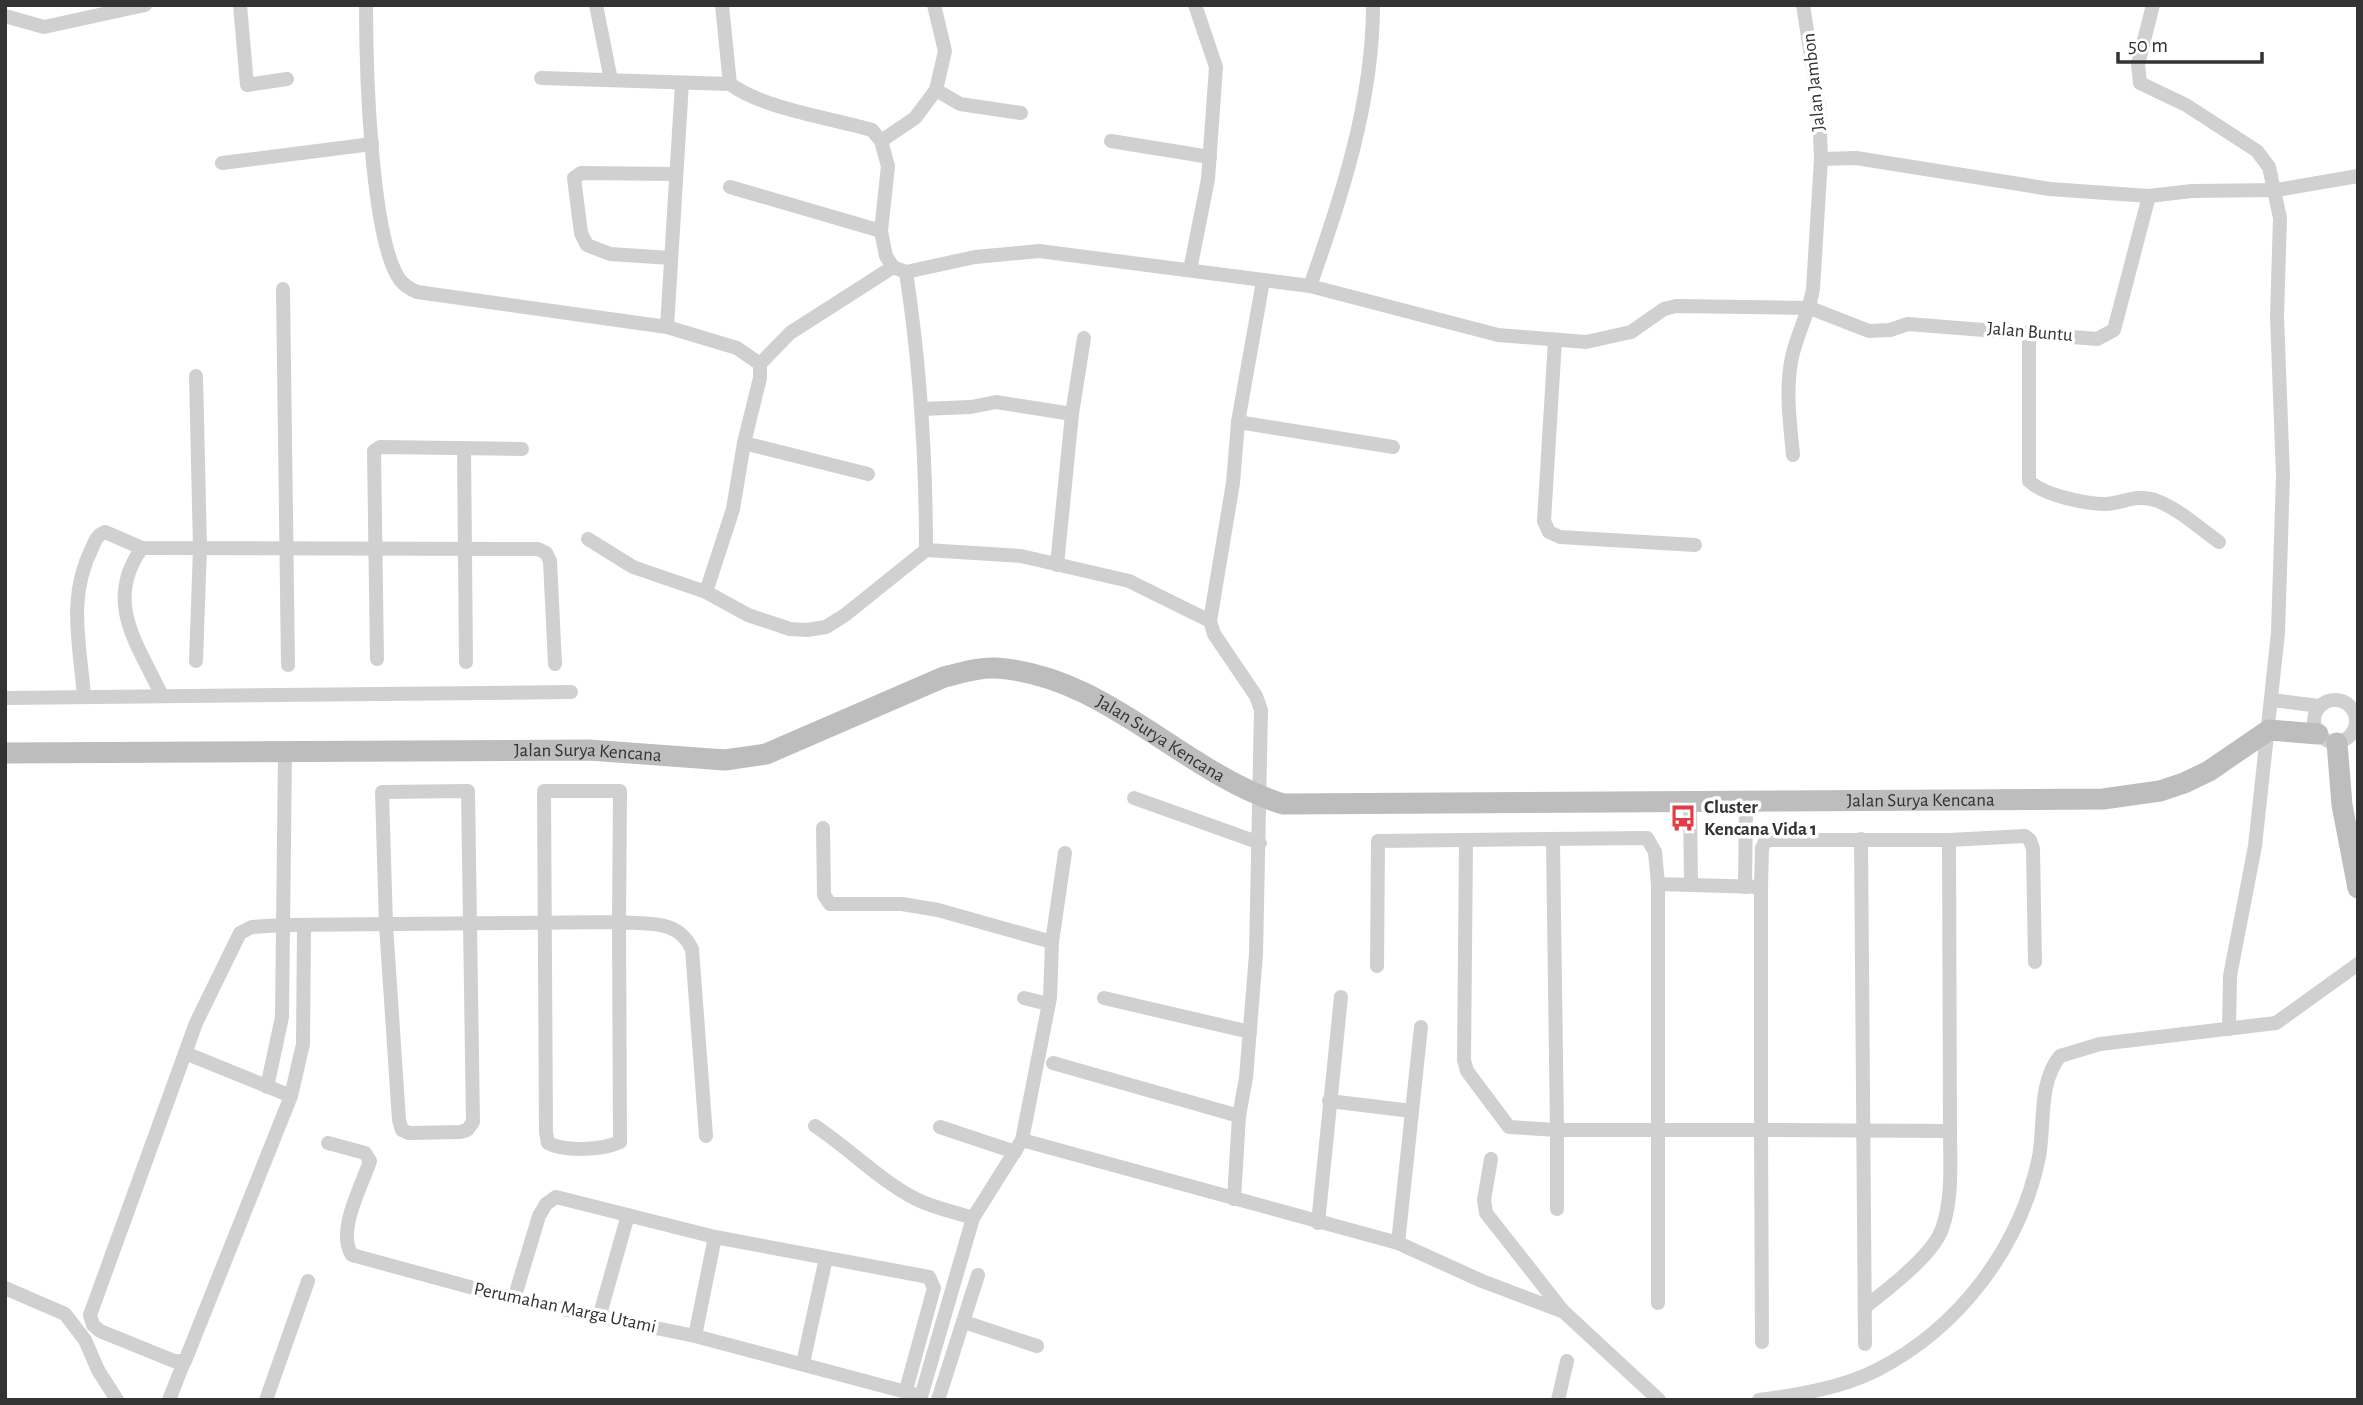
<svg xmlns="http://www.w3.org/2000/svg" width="2363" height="1405" viewBox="0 0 2363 1405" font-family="'Alegreya Sans',sans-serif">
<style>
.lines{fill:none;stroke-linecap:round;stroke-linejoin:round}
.street{stroke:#d0d0d0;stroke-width:14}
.secondary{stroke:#bdbdbd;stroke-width:21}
.labels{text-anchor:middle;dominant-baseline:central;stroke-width:7;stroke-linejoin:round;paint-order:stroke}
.street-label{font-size:19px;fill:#333;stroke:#fff}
.poi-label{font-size:19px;font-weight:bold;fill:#333;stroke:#fff;text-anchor:start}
</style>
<rect width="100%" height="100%" fill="#fff"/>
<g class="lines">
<g class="street">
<polyline points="240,5 247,85 287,79"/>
<path d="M366 5C366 62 370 238 400 280 405 286 410 289 417 292L667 327 737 348 760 364V378L744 443 733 509 706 592"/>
<polyline points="596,5 611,80"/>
<path d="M722 5 730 84C764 109 831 118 872 130L881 141 888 166 881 231 886 256 893 267 906 272 975 257 1039 251 1310 286 1498 335 1586 342 1631 332 1664 309 1676 306 1810 308 1869 331 1890 330 1908 324 2097 339 2114 330 2149 196"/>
<polyline points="2153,5 2138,64 2140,83 2186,105 2257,151 2269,167 2280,218 2277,316 2283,476 2278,633 2255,846 2230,976 2229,1029"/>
<polyline points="5,16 44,27 145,5"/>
<polyline points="541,78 730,84"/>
<polyline points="936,90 960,104 1021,113"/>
<polyline points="881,141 915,118 936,90 945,51 934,5"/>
<polyline points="1111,141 1210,157"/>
<polyline points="1821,159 1856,158 2050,189 2149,196 2192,191 2277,190 2358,176"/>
<polyline points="222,163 372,144"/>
<polyline points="730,187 881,231"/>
<polyline points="671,258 610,254 587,245 581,233 574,178 581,173 675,174"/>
<polyline points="1190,270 1208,179 1216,67 1195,5"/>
<path d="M906 272C920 364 926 457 926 550"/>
<path d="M1310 286C1342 196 1373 101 1373 5"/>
<polyline points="283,289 288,665"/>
<polyline points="667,327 682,83"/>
<path d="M2029 332V481C2044 495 2085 504 2106 504 2124 503 2135 494 2155 500 2178 508 2199 528 2219 542"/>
<polyline points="1555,340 1544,521 1549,532 1560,537 1695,545"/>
<polyline points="760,364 790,333 893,267"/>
<polyline points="921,409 971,407 996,402 1072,414"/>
<polyline points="1238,422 1393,447"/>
<polyline points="744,443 868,474"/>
<polyline points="464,448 466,662"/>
<path d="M1793 455C1790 423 1785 389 1792 357 1797 334 1809 313 1813 289L1821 159 1819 107 1803 5"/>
<polyline points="588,539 633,567 706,592 748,615 790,629 807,630 826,627 845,615 926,550 1021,556 1129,581 1210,621"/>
<path d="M142 548C103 602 138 644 162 696"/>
<polyline points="1057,565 1072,414 1084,338"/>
<polyline points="377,659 374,451 380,447 522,449"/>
<polyline points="196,661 200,548 196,376"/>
<path d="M84 697C80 643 67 598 92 548 95 541 97 535 105 532L142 548 538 549 546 553 550 561 555 664"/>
<polyline points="5,698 571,692"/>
<circle cx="2335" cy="721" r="21"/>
<polyline points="2272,700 2319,706"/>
<polygon points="468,791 473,1122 467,1130 460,1132 409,1133 402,1130 399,1120 386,925 382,792"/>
<polyline points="1134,798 1260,843"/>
<polyline points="1690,802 1691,884"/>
<polyline points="823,828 824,895 830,904 902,904 938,910 1052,942"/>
<polyline points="1861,839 1865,1344"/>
<polyline points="1553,841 1557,1130 1761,1130 1761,887 1762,848 1766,840 1949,840 2025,836 2030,840 2033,849 2035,962"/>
<polyline points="1466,842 1464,1060 1467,1071 1509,1127 1557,1130 1557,1209"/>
<polyline points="1658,884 1761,887"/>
<polyline points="1745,887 1746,802"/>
<polyline points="1377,966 1378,841 1647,838 1655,852 1658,884 1658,1303"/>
<polyline points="1024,998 1048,1004"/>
<polyline points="1104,998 1250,1032"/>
<polyline points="185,1053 291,1096 303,1044 304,927"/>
<polyline points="1053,1063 1239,1116"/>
<polyline points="267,1087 282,1017 285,752"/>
<path d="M291 1096 185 1361H174L100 1331 93 1325 90 1315 196 1023 240 933 252 927 283 925 619 922 620 791H544L546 1132 548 1143C565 1152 602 1150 620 1142L619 922C648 925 677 918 692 949L706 1136"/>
<polyline points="1329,1101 1412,1111"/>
<path d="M815 1126C850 1149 879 1180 916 1199 934 1208 955 1212 973 1218"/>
<polyline points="940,1127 1015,1152"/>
<polyline points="1022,1140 1398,1243 1482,1281 1564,1312 1659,1400"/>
<path d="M328 1143 365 1153 370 1161C362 1186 336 1231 352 1255L514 1299 695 1336 921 1396"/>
<polyline points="1491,1159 1484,1200 1486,1213 1563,1311"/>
<polyline points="1234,1199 1239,1116 1246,1078 1256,954 1261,710 1256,696 1214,634 1210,621 1233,483 1238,422 1263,281"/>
<polyline points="1318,1223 1341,997"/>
<polyline points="1398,1243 1421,1027"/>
<polyline points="5,1288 65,1314 85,1340 98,1370 117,1400"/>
<polyline points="514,1299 539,1216 546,1204 556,1197 715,1237 929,1277 934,1288 906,1390"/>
<path d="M1865 1307C1887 1290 1932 1256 1942 1229 1953 1198 1950 1163 1950 1131"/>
<polyline points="600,1314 628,1215"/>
<polyline points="964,1322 1037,1346"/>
<polyline points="695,1336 715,1237"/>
<polyline points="1762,1342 1761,1130 1950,1131 1949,840"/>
<polyline points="803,1363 826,1258"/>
<polyline points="169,1400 184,1362"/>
<polyline points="266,1400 308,1281"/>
<polyline points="920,1400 973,1218 1022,1140 1050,998 1052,942 1065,853"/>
<polyline points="938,1400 978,1275"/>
<polyline points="1558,1400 1567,1361"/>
<path d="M1759 1400C1797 1395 1842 1388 1877 1370 1959 1328 2020 1248 2039 1157 2045 1124 2038 1083 2060 1056L2100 1044 2276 1023 2358 964"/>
</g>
<g class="secondary">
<polyline points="2337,743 2342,805 2358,888"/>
<path id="s1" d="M5 753 589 750 725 760 766 754 944 677C961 673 978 667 996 668 1106 675 1182 772 1283 804L2103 799 2160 791 2184 783 2209 771 2269 730 2318 734"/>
</g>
</g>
<defs>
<g id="bus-bare" transform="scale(2.1)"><path d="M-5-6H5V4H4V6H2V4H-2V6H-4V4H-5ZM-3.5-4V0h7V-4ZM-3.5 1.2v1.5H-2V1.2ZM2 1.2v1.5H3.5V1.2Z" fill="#e33b44" stroke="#fff" stroke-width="2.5" paint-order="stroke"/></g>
</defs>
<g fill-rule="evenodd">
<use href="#bus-bare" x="1683" y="818"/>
</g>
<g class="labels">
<g class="street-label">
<text transform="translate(1814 82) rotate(-96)">Jalan Jambon</text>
<text transform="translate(2030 332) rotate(5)">Jalan Buntu</text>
<text stroke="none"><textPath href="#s1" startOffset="1190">Jalan Surya Kencana</textPath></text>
<text stroke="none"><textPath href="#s1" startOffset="583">Jalan Surya Kencana</textPath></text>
<text stroke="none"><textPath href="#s1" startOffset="1967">Jalan Surya Kencana</textPath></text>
<text transform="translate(565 1308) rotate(12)">Perumahan Marga Utami</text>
</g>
<g class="poi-label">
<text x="1704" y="807">Cluster<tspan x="1704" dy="22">Kencana Vida 1</tspan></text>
</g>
</g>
<rect width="2363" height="1405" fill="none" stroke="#333333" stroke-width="14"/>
<path d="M2118 52v10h144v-10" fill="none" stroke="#333333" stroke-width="3.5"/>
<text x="2128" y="52" font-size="21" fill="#333333" stroke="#ffffff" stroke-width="5" paint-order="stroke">50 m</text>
</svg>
